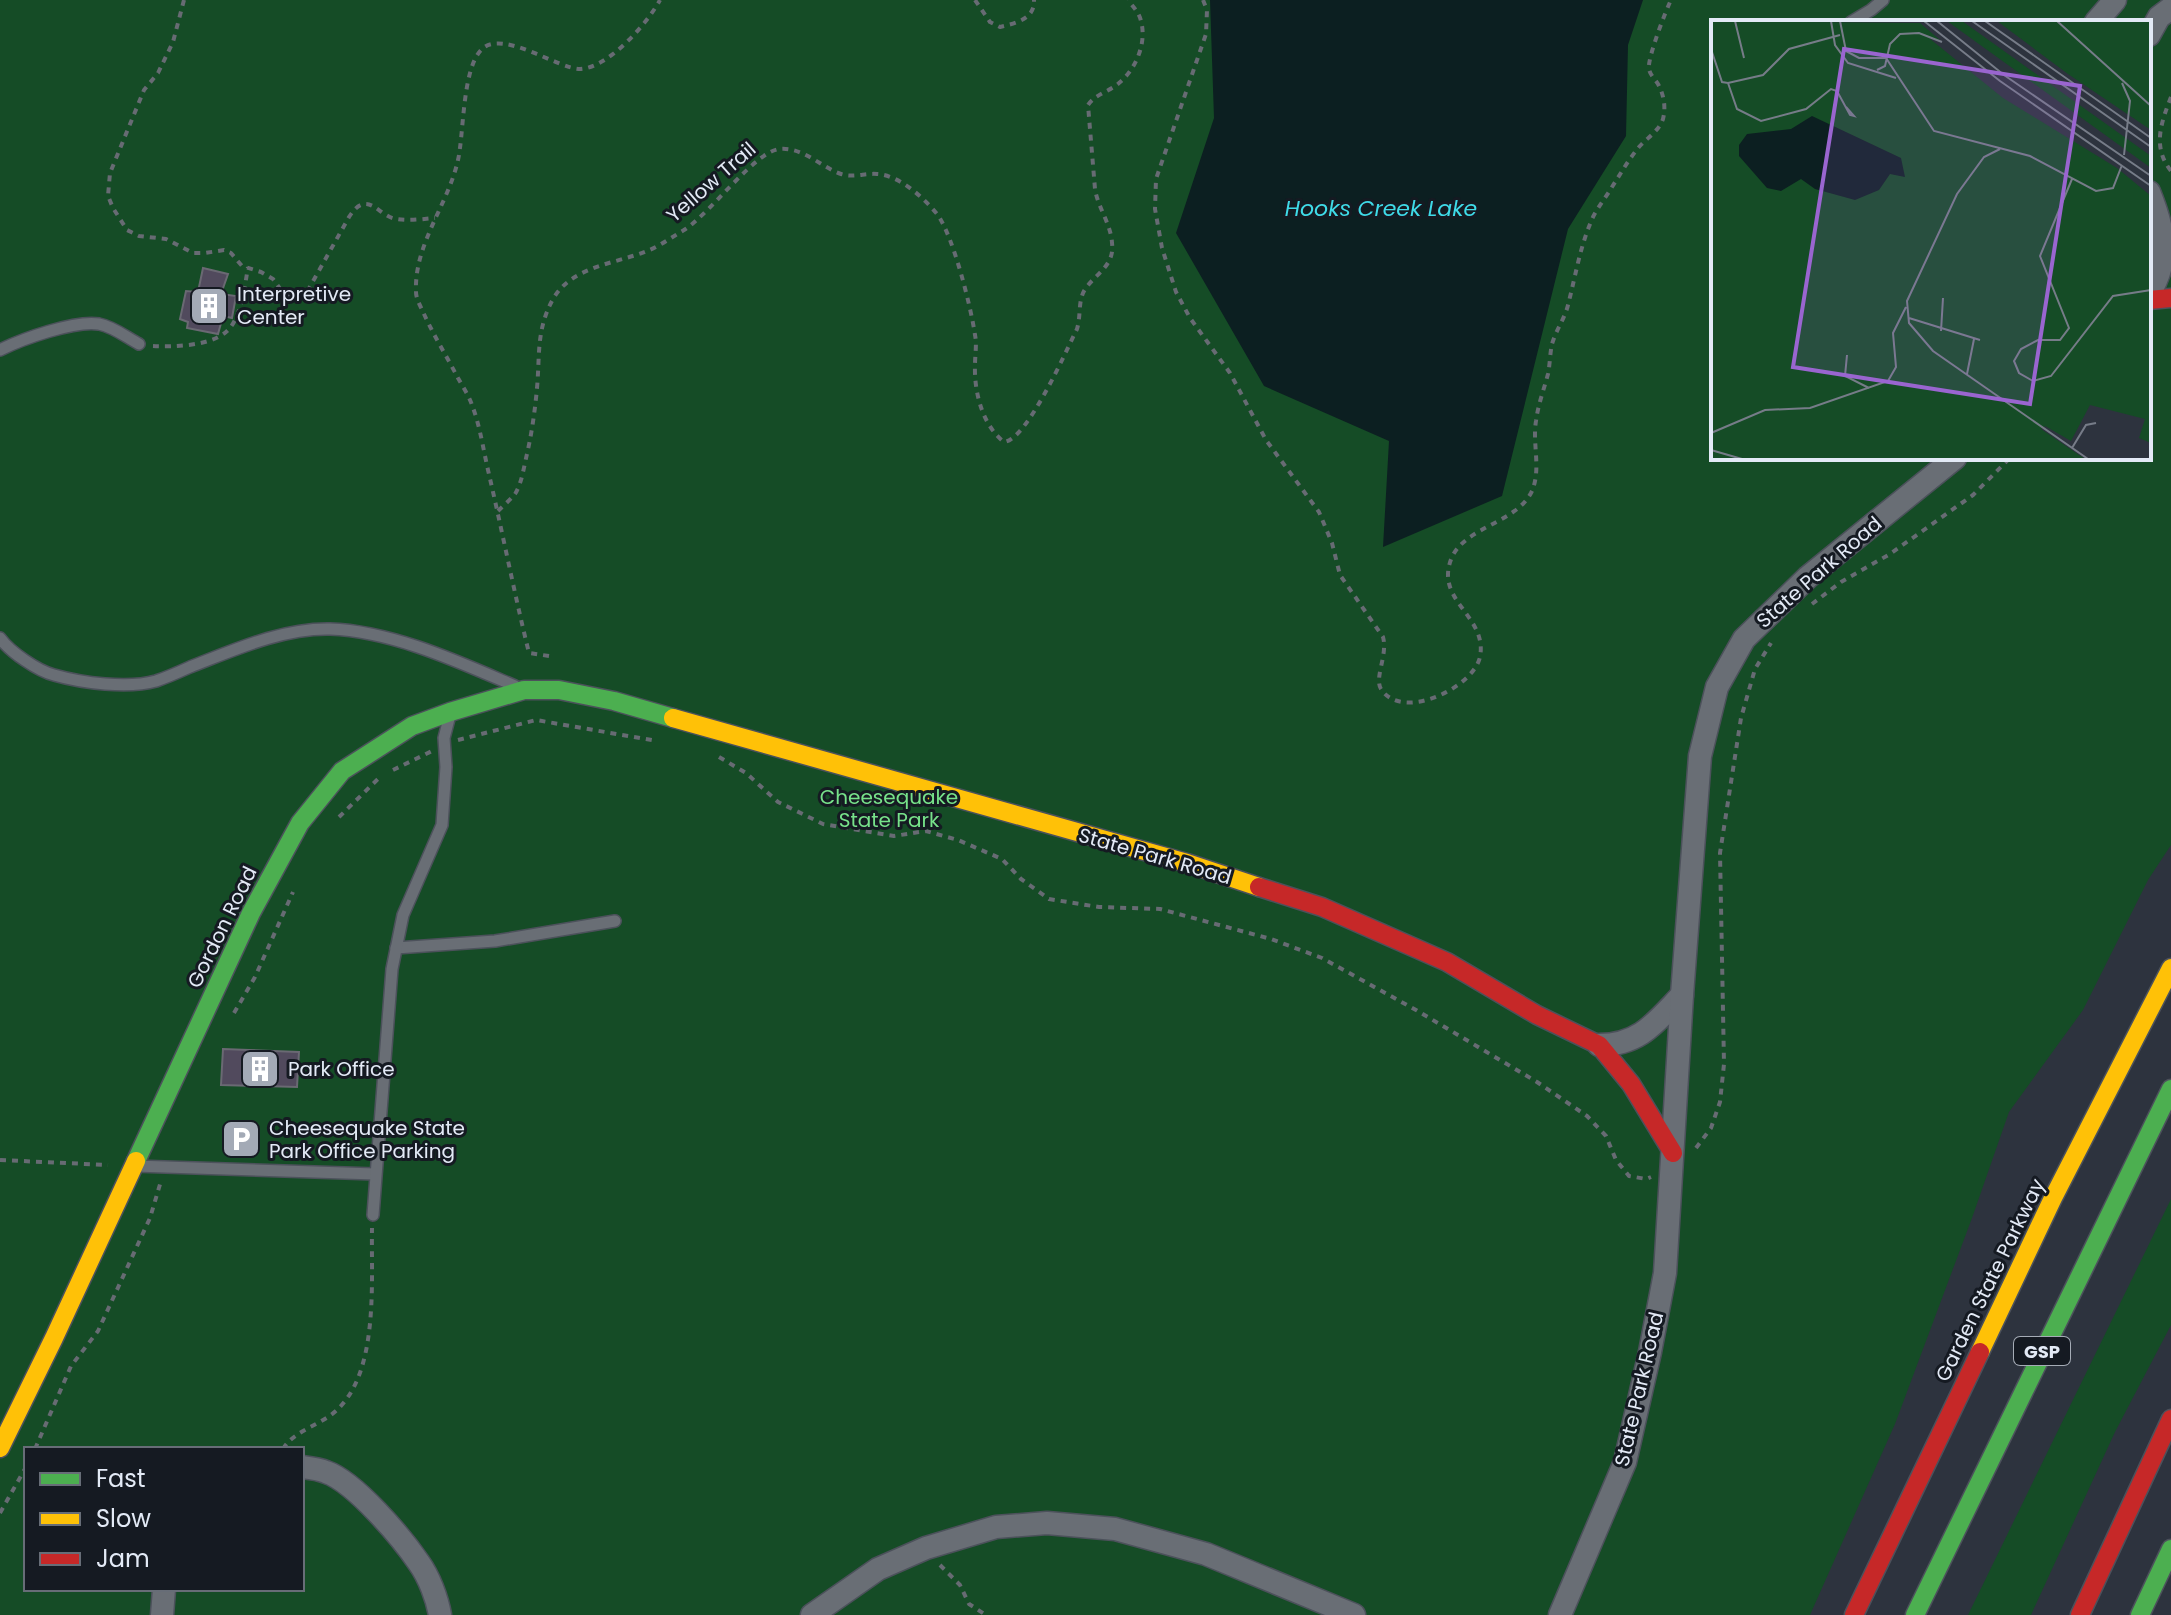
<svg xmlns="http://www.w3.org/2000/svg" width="2171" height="1615" viewBox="0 0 2171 1615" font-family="Poppins,sans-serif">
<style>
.green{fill:#154c26;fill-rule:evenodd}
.water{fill:#0c1f21}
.building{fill:#514a5d;stroke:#6a6973;stroke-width:2}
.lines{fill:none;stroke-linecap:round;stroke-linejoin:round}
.lane-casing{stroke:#4c515b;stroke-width:14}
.street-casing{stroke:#4c515b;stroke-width:25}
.fast-casing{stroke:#4c515b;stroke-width:21}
.slow-casing{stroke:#4c515b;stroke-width:21}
.jam-casing{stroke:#4c515b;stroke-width:21}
.path{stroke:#676b73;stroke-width:4;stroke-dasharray:6 6;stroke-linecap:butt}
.lane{stroke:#696e75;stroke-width:11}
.street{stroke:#696e75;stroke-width:22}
.fast{stroke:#4caf50;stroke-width:18}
.slow{stroke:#ffc107;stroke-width:18}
.jam{stroke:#c62828;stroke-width:18}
.labels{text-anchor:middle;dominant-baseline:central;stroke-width:6;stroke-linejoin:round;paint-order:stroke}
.shield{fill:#151a22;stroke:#a5acb6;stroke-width:2}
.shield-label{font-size:18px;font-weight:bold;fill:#e3eaf6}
.street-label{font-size:20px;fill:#e3eaf6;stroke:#151a22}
.poi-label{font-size:20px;fill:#e3eaf6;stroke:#151a22;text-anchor:start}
.park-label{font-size:20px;fill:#77e28a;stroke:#151a22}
.water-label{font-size:22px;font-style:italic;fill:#3fdbe8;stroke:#151a22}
.inset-road{fill:none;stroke:#767c88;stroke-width:2}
.view{fill:#9a65d0;fill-opacity:0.15;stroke:#9a65d0;stroke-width:4}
.inset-edge{fill:none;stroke:#e3eaf6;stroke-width:4}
</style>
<rect width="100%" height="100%" fill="#2d333e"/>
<g class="green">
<path d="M0 0H2171V845L2148 880 2083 1010 2009 1112 1972 1218 1895 1424 1810 1615H0ZM1713 22H2149V458H1713ZM26 1449H302V1589H26Z"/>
<polygon points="2171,1199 2171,1325 2115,1432 2031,1615 1968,1615"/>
</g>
<polygon class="water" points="1210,0 1643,0 1628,45 1626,136 1568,229 1502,496 1383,547 1389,441 1264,386 1176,233 1214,118"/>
<g class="building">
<polygon points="203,268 228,274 221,294 236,296 232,318 223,316 218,334 187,328 188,322 180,319 186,291 198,292"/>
<polygon points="223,1049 299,1052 297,1087 221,1085"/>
</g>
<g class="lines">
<g class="lane-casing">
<g id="lane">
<polyline points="1851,22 1871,10 1883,0"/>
<path d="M0 350C22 339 75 320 99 324 114 327 126 337 139 344"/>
<path d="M0 638C10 652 38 671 54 675 82 683 128 689 156 681 168 677 179 672 190 667 234 650 282 628 330 629 392 631 459 662 515 686"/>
<polyline points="396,948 495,941 615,921"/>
<polyline points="135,1166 375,1174"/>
<polyline points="373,1215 392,969 403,915 442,825 446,767 444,738 450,715"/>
</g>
</g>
<g class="street-casing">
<g id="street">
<polyline points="2096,22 2115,0"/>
<polyline points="2149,35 2159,17 2171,8"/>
<path d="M2149 192C2164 229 2171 258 2149 294"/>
<path d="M1599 1045C1640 1045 1656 1022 1682 995"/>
<path d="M302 1467C310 1468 319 1469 326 1472 355 1482 402 1538 419 1563 429 1577 437 1598 440 1615"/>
<polyline points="162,1615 164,1589"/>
<polyline points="812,1615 878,1569 926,1548 996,1527 1047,1523 1115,1529 1206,1554 1354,1615"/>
<polyline points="1560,1615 1625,1462 1650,1352 1665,1273 1682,995 1700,756 1717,687 1744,639 1808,577 1955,458"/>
</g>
</g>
<g class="fast-casing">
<g id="fast">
<polyline points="136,1161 251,913 300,823 342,771 412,726 450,712 524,690 559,690 614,701 673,718"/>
<polyline points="1915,1615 2171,1089"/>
<polyline points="2140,1615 2171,1549"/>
</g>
</g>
<g class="slow-casing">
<g id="slow">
<polyline points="673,718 1187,863 1259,887"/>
<polyline points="1980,1352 2053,1198 2171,968"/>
<polyline points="0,1448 54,1338 136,1161"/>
</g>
</g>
<g class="jam-casing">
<g id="jam">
<polyline points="2149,300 2171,298"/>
<polyline points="1259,887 1322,907 1447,962 1537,1015 1599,1045 1631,1084 1673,1153"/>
<polyline points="1854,1615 1980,1352"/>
<polyline points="2080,1615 2171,1419"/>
</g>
</g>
<g class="path">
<path d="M184 0 173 42 158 73 144 90 110 173 108 196 113 208 127 230 139 236 166 239 193 253H205L224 250 231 253 242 266 261 272 273 279 284 294 294 297 307 292 349 217C368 187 379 218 397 219 409 221 423 219 435 218"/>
<path d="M975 0 990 22 1000 27C1016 23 1035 19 1034 0"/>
<path d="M1203 0 1207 10 1206 34 1156 179 1155 209 1162 248 1176 292 1190 318 1230 373 1266 440 1319 512 1332 543 1340 575 1383 637C1388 655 1374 678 1381 689 1402 722 1473 688 1480 657 1488 615 1433 601 1452 557 1466 527 1515 523 1531 493 1542 471 1532 444 1536 421 1538 405 1544 389 1548 374 1550 364 1550 353 1552 344 1556 330 1565 318 1568 305 1576 274 1580 246 1593 217 1598 207 1606 197 1612 187 1621 173 1629 159 1639 147 1647 138 1659 131 1663 119 1666 107 1664 95 1658 84 1655 79 1650 75 1649 69 1647 59 1666 10 1671 0"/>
<path d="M2171 97C2161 123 2152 147 2171 171"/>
<path d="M153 346C173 347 210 346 226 332 241 320 245 285 248 267"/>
<path d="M498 511C503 506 510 500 515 494 522 483 524 466 527 454 532 432 535 410 537 388 540 355 536 330 553 299 572 266 615 264 647 251 660 246 672 237 684 230 711 213 755 151 780 149 803 147 821 167 841 174 853 178 865 173 877 174 899 175 924 198 937 214 953 235 971 307 975 335 977 344 975 355 975 365 974 391 982 425 1004 442 1027 440 1066 351 1077 329 1081 316 1078 302 1084 291 1094 274 1115 267 1112 243 1111 224 1098 208 1095 189L1088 105C1095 94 1109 92 1119 83 1136 69 1147 43 1141 21 1139 12 1133 7 1128 0"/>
<polyline points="1812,604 1841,582 1890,554 1973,495 2010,458"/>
<path d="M549 656 529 653C514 592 502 530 488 470 483 448 480 426 472 405 469 396 463 387 458 378 447 357 434 336 424 314 421 307 416 299 416 292 414 244 448 205 458 160 464 134 462 68 482 49 503 29 558 69 580 69 608 68 647 24 660 0"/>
<polyline points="458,740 536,720 657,741"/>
<polyline points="719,757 746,773 778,802 823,824 894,836 926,831 958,840 1002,859 1021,879 1049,899 1099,907 1160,909 1271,939 1322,958 1416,1010 1537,1082 1587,1116 1606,1136 1616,1160 1629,1176 1646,1179 1651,1177"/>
<polyline points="393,770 432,751"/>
<polyline points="339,817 379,778"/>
<polyline points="234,1013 255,977 293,892"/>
<polyline points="1696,1148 1711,1128 1720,1102 1724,1064 1720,853 1741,718 1755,669 1771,643"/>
<polyline points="0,1160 108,1165"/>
<polyline points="35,1449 71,1366 98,1331 150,1218 161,1181"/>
<path d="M283 1449C294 1430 322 1425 338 1409 379 1369 371 1281 372 1228"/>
<polyline points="0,1513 26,1467"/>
<polyline points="940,1565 960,1585 969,1604 986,1615"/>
</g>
<use href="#lane" class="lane"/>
<use href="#street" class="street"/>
<use href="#fast" class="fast"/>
<use href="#slow" class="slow"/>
<use href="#jam" class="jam"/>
</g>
<defs>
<g id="building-square" transform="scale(2)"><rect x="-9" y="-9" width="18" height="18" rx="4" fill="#a3aab6" stroke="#151a22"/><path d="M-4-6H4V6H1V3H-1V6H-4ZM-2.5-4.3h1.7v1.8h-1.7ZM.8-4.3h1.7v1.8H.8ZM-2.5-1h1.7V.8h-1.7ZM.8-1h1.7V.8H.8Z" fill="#fff"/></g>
<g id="parking-square" transform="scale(2)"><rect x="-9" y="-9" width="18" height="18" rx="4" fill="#a3aab6" stroke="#151a22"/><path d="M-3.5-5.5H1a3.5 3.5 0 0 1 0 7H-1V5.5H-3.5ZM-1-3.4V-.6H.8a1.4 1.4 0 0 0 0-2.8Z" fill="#fff"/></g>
</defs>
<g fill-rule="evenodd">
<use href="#building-square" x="209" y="306"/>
<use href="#building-square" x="260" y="1069"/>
<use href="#parking-square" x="241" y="1139"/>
</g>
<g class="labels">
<rect class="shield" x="2014" y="1337" width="56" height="28" rx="6"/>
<g class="shield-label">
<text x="2042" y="1351">GSP</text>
</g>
<g class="street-label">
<text transform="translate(711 182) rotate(-41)">Yellow Trail</text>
<text transform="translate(1819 572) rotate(-41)">State Park Road</text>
<text transform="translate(1155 856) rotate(16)">State Park Road</text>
<text transform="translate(222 927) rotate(-64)">Gordon Road</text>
<text transform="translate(1990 1280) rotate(-64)">Garden State Parkway</text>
<text transform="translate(1639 1389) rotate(-77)">State Park Road</text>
</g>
<g class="poi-label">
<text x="237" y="294">Interpretive<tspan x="237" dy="23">Center</tspan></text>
<text x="288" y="1069">Park Office</text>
<text x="269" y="1128">Cheesequake State<tspan x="269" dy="23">Park Office Parking</tspan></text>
</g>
<g class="park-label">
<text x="889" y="797">Cheesequake<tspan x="889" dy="23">State Park</tspan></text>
</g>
<g class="water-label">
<text x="1381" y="208">Hooks Creek Lake</text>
</g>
</g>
<g transform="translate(1711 20)">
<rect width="440" height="440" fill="#2d333e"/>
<path d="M0 1 209 3 229 20 218 18 292 78 406 148 440 176V423L428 418 434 399 379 385 360 421 334 406 330 409 374 439H0ZM236 1H251L440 136V148ZM286 1H440V110L357 54Z" fill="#154c26"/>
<path d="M101 96 190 138 194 157 179 154 168 170 144 180 104 169 90 159 70 171 56 168 28 136V125L36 114 80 109Z" fill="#0c1f21"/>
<path class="inset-road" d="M24 1 33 38M120 1 124 25 137 43 185 58M129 1 135 31 148 38H175L223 111 319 136 385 171 402 168 411 145M213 1 289 61 440 166M226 1 293 55 440 156M261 1 440 127M274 1 440 118M346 1 440 86M0 29 11 62 17 63 52 55 78 29 129 15M166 50 174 46 179 24 189 14 208 13 231 22M17 63 26 89 50 101 95 89 120 69 126 71 139 95 143 96 135 87M411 63 419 81 413 135M289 129 273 137 246 174 196 281 198 303 222 331 377 439M361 159 329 236 358 308 349 320H327L310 329 303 341 308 353 322 361 340 356 402 276 440 270M198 298 269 320M230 311 232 278M136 335 134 356 158 368M256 354 263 319M0 413 54 390 99 388 177 361 185 347 182 313 195 287M361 428 375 405 385 403M0 430 31 439"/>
<path class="view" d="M133 29 369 66 319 384 82 347Z"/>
<rect width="440" height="440" class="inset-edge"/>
</g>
<rect x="24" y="1447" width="280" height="144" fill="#151a22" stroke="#676d77" stroke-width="2"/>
<rect x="40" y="1473" width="40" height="12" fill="#4caf50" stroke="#676d77" stroke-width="2"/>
<text x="96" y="1487" font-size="24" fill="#e3eaf6">Fast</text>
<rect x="40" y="1513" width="40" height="12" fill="#ffc107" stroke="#676d77" stroke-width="2"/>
<text x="96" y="1527" font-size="24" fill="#e3eaf6">Slow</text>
<rect x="40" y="1553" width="40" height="12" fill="#c62828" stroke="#676d77" stroke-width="2"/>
<text x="96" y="1567" font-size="24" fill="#e3eaf6">Jam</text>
</svg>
